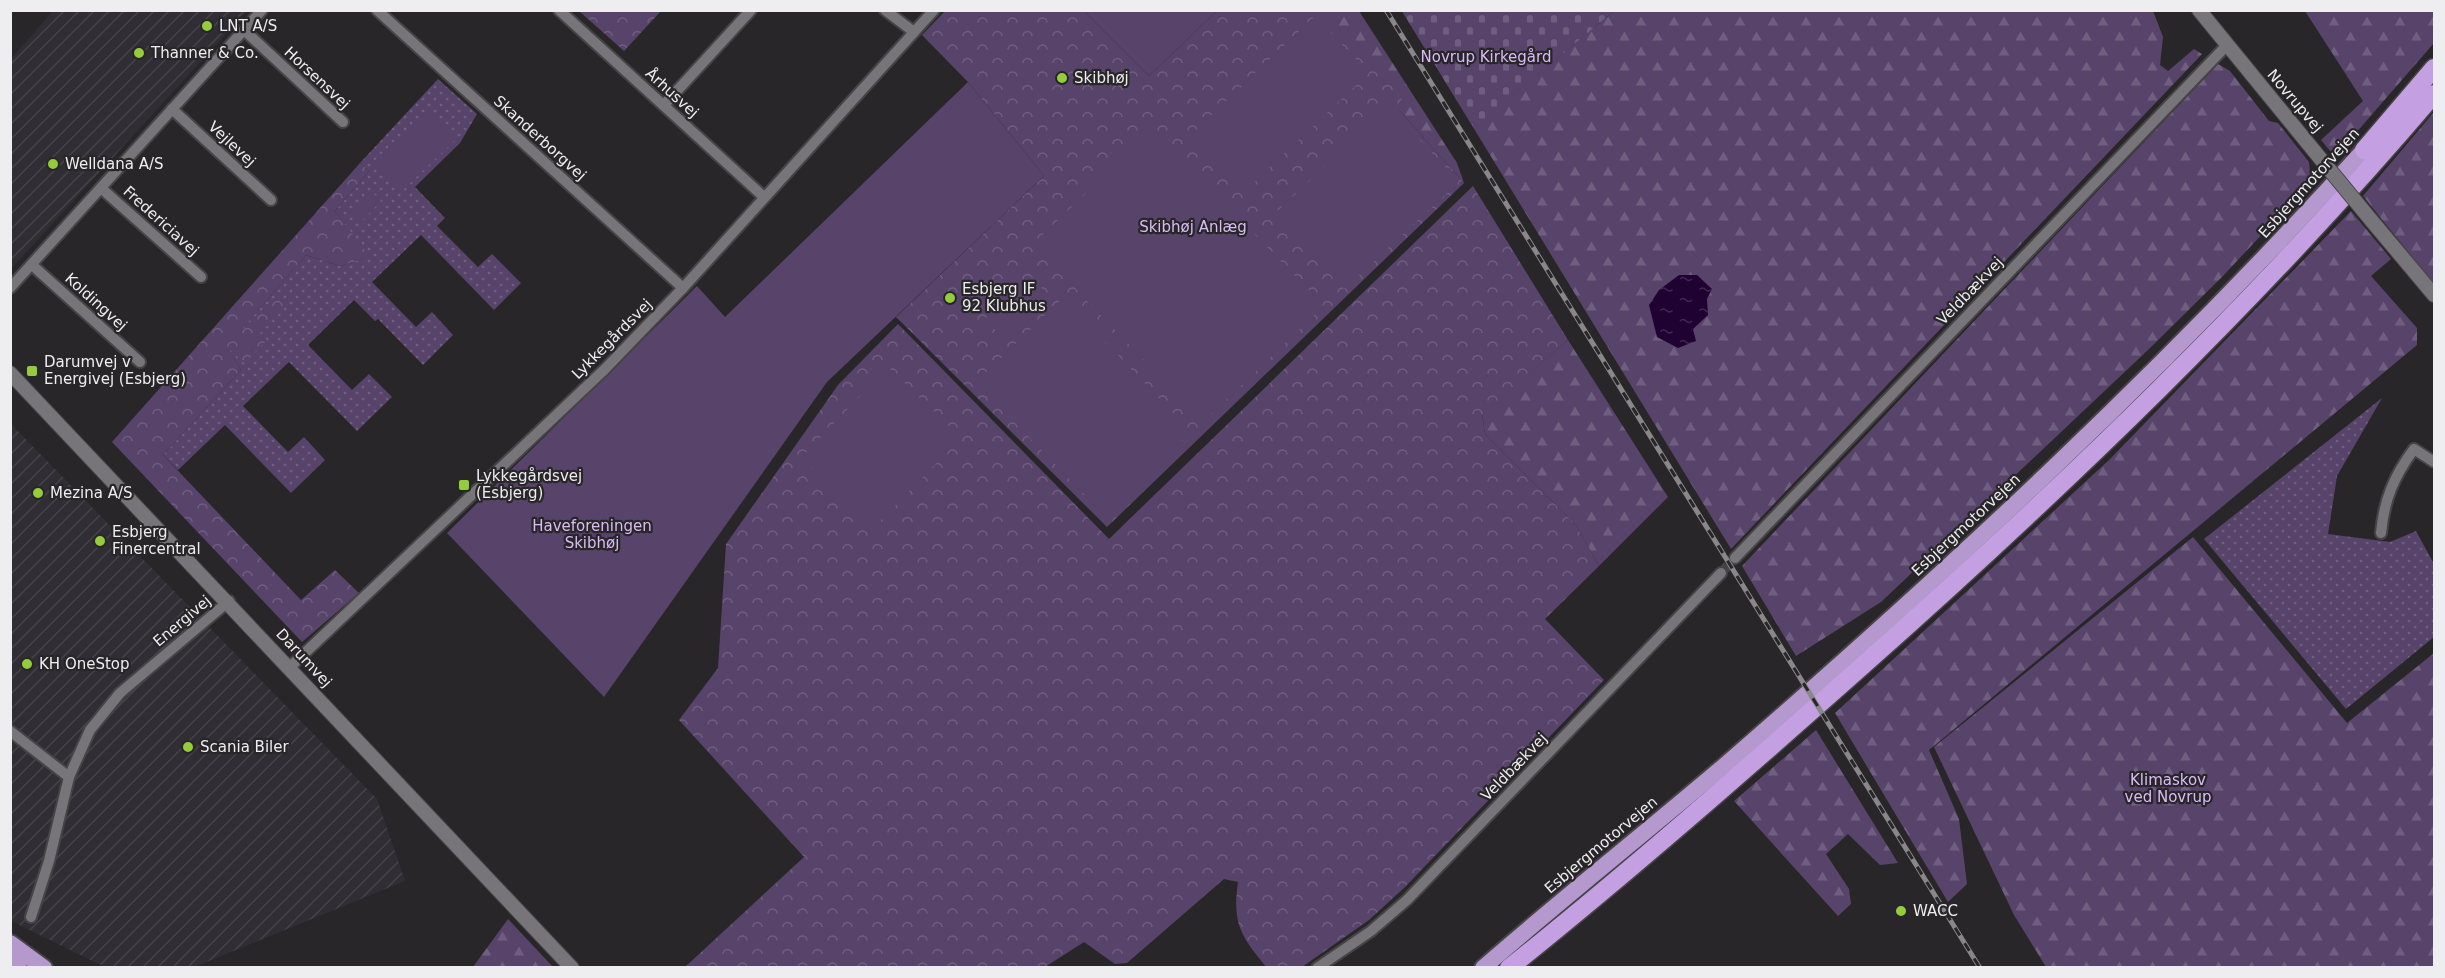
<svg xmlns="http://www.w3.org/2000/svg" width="2445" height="978" viewBox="0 0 2445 978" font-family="'DejaVu Sans',sans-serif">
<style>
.industrial{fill:url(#industrial-furrows)}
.grass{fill:url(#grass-dots)}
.forest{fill:url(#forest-firs)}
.cemetery{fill:url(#cemetery-stones)}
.park{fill:url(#park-crowns)}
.garden{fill:#58436b}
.water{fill:url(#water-ripples)}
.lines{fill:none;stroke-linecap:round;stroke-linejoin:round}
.minor-tunnel{stroke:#464447;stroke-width:10;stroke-dasharray:10 5;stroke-linecap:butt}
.minor-casing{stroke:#464447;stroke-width:14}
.tertiary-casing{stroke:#464447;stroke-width:16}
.trunk-casing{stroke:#464447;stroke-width:20}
.motorway-casing{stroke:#464447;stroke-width:21}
.minor{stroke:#777579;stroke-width:10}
.tertiary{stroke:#777579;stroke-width:14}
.trunk{stroke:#b498ce;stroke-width:16}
.motorway{stroke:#c4a0e3;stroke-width:18}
.rail-casing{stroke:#89878a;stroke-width:5}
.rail{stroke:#282629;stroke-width:3;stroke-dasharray:9;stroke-linecap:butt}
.tertiary-bridge-casing{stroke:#464447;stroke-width:16;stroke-linecap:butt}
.tertiary-bridge{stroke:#777579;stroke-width:14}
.poi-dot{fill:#94cc3c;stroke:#282629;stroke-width:2}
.labels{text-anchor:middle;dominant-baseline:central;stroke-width:4.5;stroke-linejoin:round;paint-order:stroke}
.poi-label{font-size:15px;fill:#eeedef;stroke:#282629;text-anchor:start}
.park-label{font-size:15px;fill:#dabbf6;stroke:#282629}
.street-label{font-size:15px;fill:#eeedef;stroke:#282629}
</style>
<defs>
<pattern id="industrial-furrows" width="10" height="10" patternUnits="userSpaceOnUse" patternTransform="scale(1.5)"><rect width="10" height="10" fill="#312d35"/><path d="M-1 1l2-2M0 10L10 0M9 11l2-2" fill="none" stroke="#454249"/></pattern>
<pattern id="grass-dots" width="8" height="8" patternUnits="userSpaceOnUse" patternTransform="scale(1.5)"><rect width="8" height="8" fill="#58436b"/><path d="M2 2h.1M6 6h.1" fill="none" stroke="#705e80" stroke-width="1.8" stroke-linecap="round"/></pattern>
<pattern id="forest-firs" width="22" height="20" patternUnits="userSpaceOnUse" patternTransform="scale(1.5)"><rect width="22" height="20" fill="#58436b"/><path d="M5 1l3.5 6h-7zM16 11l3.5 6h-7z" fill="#705e80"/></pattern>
<pattern id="cemetery-stones" width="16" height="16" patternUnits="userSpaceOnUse" patternTransform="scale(1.5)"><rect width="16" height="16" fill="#58436b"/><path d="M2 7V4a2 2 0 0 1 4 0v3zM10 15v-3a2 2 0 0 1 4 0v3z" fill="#705e80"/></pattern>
<pattern id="park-crowns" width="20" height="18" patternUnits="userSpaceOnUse" patternTransform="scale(1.5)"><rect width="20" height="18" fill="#58436b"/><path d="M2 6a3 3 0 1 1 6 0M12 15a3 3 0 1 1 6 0" fill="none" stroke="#705e80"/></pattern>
<pattern id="water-ripples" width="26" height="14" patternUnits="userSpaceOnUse" patternTransform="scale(1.5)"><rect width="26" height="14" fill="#200232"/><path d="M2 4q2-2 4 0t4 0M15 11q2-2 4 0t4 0" fill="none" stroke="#412750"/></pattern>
</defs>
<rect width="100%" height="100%" fill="#282629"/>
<g class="industrial">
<polygon points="53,11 247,11 11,269 11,59"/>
<polygon points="10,423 377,799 405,881 194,967 105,967 11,921"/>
</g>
<g class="grass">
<polygon points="438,79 477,114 460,143 415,187 445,218 437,226 478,267 492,254 521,283 494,310 421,235 372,282 416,327 432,312 453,335 423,365 378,319 375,321 354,300 308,345 352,390 369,374 392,397 357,431 289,362 243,406 288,452 304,437 325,460 291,493 225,425 178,470 163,455 241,370 227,346 306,255 340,266 369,257 335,211 369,171 360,163"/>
<polygon points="2382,398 2337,476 2328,534 2390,542 2416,531 2434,564 2434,637 2346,709 2204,539"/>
</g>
<g class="forest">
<polygon points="1322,11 1359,11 1457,163 1464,183 1399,110"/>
<polygon points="1402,11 1513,95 1614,11 2153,11 2163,37 2160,65 2168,71 2194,49 2202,54 1731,549"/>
<polygon points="2305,11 2434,11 2434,43 2335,157 2321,140 2363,101"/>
<polygon points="2218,64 2230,71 2269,121 2278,123 2309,162 2311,182 2222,277 2149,349 1881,602 1796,656 1742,566"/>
<polygon points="2434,112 2434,284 2363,196"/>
<polygon points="2351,211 2391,259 2371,276 2417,328 2417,345 1929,750 1959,819 1967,884 1948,902 1835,713 2109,460"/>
<polygon points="1568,340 1668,497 1599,566 1576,525 1485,434 1482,414"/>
<polygon points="2193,537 2347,723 2434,653 2434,967 2046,967 2014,915 1934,747"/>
<polygon points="1816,730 1898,863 1880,865 1848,834 1826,854 1849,889 1851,904 1838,916 1734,801"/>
<polygon points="508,919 553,967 473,967"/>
</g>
<polygon class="cemetery" points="1402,11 1614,11 1474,128"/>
<g class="park">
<polygon points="579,11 661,11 624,51"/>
<polygon points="945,11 1084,11 1149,76 1217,11 1322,11 1403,91 1399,110 1464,183 1107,527 896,317 1044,176 968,82 922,35"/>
<polygon points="360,163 369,171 335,211 370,257 340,266 306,255 230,343 276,297 286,307 260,333 267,340 244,363 229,349 241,370 163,455 301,600 335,570 359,593 302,642 112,442"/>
<path d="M1473 186 1568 340 1482 415 1485 434 1576 525 1599 566 1545 619 1604 680 1405 887 1369 920 1302 967H1266C1241 936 1232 924 1238 882L1224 879 1127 963 1115 964 1084 942 1045 967H685L804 857 679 720 718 668 726 544 838 385 898 324 1109 539Z"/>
</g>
<g class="garden">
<polygon points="1084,11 1217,11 1149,76"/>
<polygon points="1315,16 1369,73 1246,190 1192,134"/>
<polygon points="968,82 1044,176 827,382 604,697 447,533 697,286 725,317"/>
<polygon points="1389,107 1459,182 1344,289 1274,214"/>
<polygon points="426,111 455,140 401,192 372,163"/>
<polygon points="1153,129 1324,306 1203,422 1033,244"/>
<polygon points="370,190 381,201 360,223 349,213"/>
<polygon points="1030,276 1052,299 1007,342 985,319"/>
<polygon points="1063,298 1191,432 1104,515 976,382"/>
<polygon points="888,367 961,438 874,527 802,457"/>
</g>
<polygon class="water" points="1679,275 1697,275 1712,289 1707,299 1708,315 1693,329 1696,341 1678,348 1657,337 1649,305 1659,290"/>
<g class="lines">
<polyline class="minor-tunnel" points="1721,573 1735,558"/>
<g class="minor-casing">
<g id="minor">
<polyline points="377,10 683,288"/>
<polyline points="559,10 764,197"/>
<polyline points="885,10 914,32"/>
<polyline points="244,30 343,122"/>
<polyline points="664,105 751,10"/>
<polyline points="172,109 271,200"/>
<polyline points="101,188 201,277"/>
<polyline points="32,265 140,362"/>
<polyline points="10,288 262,10"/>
<path d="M2381 533C2384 500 2394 476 2414 449L2434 462"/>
<polyline points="1735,558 2227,45"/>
<polyline points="290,667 605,369 683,288 934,10"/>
<polyline points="10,731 69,777"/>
<polyline points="31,917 49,861 69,777 90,730 120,693 229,601"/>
<polyline points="1317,968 1371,931 1407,900 1721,573"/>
</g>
</g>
<g class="tertiary-casing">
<g id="tertiary">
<polyline points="2199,10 2315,152"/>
<polyline points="2371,220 2434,295"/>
<polyline points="10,373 572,968"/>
</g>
</g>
<g class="trunk-casing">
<g id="trunk">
<polyline points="10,943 44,968"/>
<polyline points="10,962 19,968"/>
<path d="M1483 968C1562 899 1644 834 1724 766 1948 572 2165 370 2364 150"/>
</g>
</g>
<g class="motorway-casing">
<g id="motorway">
<polyline points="2364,150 2434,68"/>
<path d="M1509 968C1629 872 1745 770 1860 668 2063 488 2258 301 2434 94"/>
</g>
</g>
<use href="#minor" class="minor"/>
<use href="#tertiary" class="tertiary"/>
<use href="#trunk" class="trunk"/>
<use href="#motorway" class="motorway"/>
<g class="rail-casing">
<polyline id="rail" points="1386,10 1980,968"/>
</g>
<use href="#rail" class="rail"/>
<g class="tertiary-bridge-casing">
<polyline id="tertiary-bridge" points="2315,152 2371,220"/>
</g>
<use href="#tertiary-bridge" class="tertiary-bridge"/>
</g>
<g class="poi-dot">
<circle cx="207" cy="26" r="6"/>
<circle cx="139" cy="53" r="6"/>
<circle cx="1062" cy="78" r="6"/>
<circle cx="53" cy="164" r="6"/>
<circle cx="950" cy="298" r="6"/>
<rect x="26" y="365" width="12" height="12" rx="3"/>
<rect x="458" y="479" width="12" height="12" rx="3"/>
<circle cx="38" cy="493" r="6"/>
<circle cx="100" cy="541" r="6"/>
<circle cx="27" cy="664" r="6"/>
<circle cx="188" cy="747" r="6"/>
<circle cx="1901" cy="911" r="6"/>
</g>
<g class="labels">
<g class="poi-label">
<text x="219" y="26">LNT A/S</text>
<text x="151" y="53">Thanner &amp; Co.</text>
<text x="1074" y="78">Skibhøj</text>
<text x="65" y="164">Welldana A/S</text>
<text x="962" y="289">Esbjerg IF<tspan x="962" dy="17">92 Klubhus</tspan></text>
<text x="44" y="362">Darumvej v<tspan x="44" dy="17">Energivej (Esbjerg)</tspan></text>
<text x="476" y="476">Lykkegårdsvej<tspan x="476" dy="17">(Esbjerg)</tspan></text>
<text x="50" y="493">Mezina A/S</text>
<text x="112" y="532">Esbjerg<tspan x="112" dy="17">Finercentral</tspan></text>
<text x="39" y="664">KH OneStop</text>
<text x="200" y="747">Scania Biler</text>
<text x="1913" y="911">WACC</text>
</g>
<g class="park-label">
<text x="1486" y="57">Novrup Kirkegård</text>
<text x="1193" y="227">Skibhøj Anlæg</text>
<text x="592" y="526">Haveforeningen<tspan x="592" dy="17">Skibhøj</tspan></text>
<text x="2168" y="780">Klimaskov<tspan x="2168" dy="17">ved Novrup</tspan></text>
</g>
<g class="street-label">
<text transform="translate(317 78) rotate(43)">Horsensvej</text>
<text transform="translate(672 93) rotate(42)">Århusvej</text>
<text transform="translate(2295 101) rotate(50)">Novrupvej</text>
<text transform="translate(540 138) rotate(42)">Skanderborgvej</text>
<text transform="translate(232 144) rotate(43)">Vejlevej</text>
<text transform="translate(2309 183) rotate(-48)">Esbjergmotorvejen</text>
<text transform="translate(161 221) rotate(42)">Fredericiavej</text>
<text transform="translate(1970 291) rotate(-46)">Veldbækvej</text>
<text transform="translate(96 302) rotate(42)">Koldingvej</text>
<text transform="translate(612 339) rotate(-45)">Lykkegårdsvej</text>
<text transform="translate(1966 525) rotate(-43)">Esbjergmotorvejen</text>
<text transform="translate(182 621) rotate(-40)">Energivej</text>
<text transform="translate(304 658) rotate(47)">Darumvej</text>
<text transform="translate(1514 767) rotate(-46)">Veldbækvej</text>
<text transform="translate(1601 845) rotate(-40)">Esbjergmotorvejen</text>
</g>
</g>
<rect width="2445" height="978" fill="none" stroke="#eeedef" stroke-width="24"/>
</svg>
